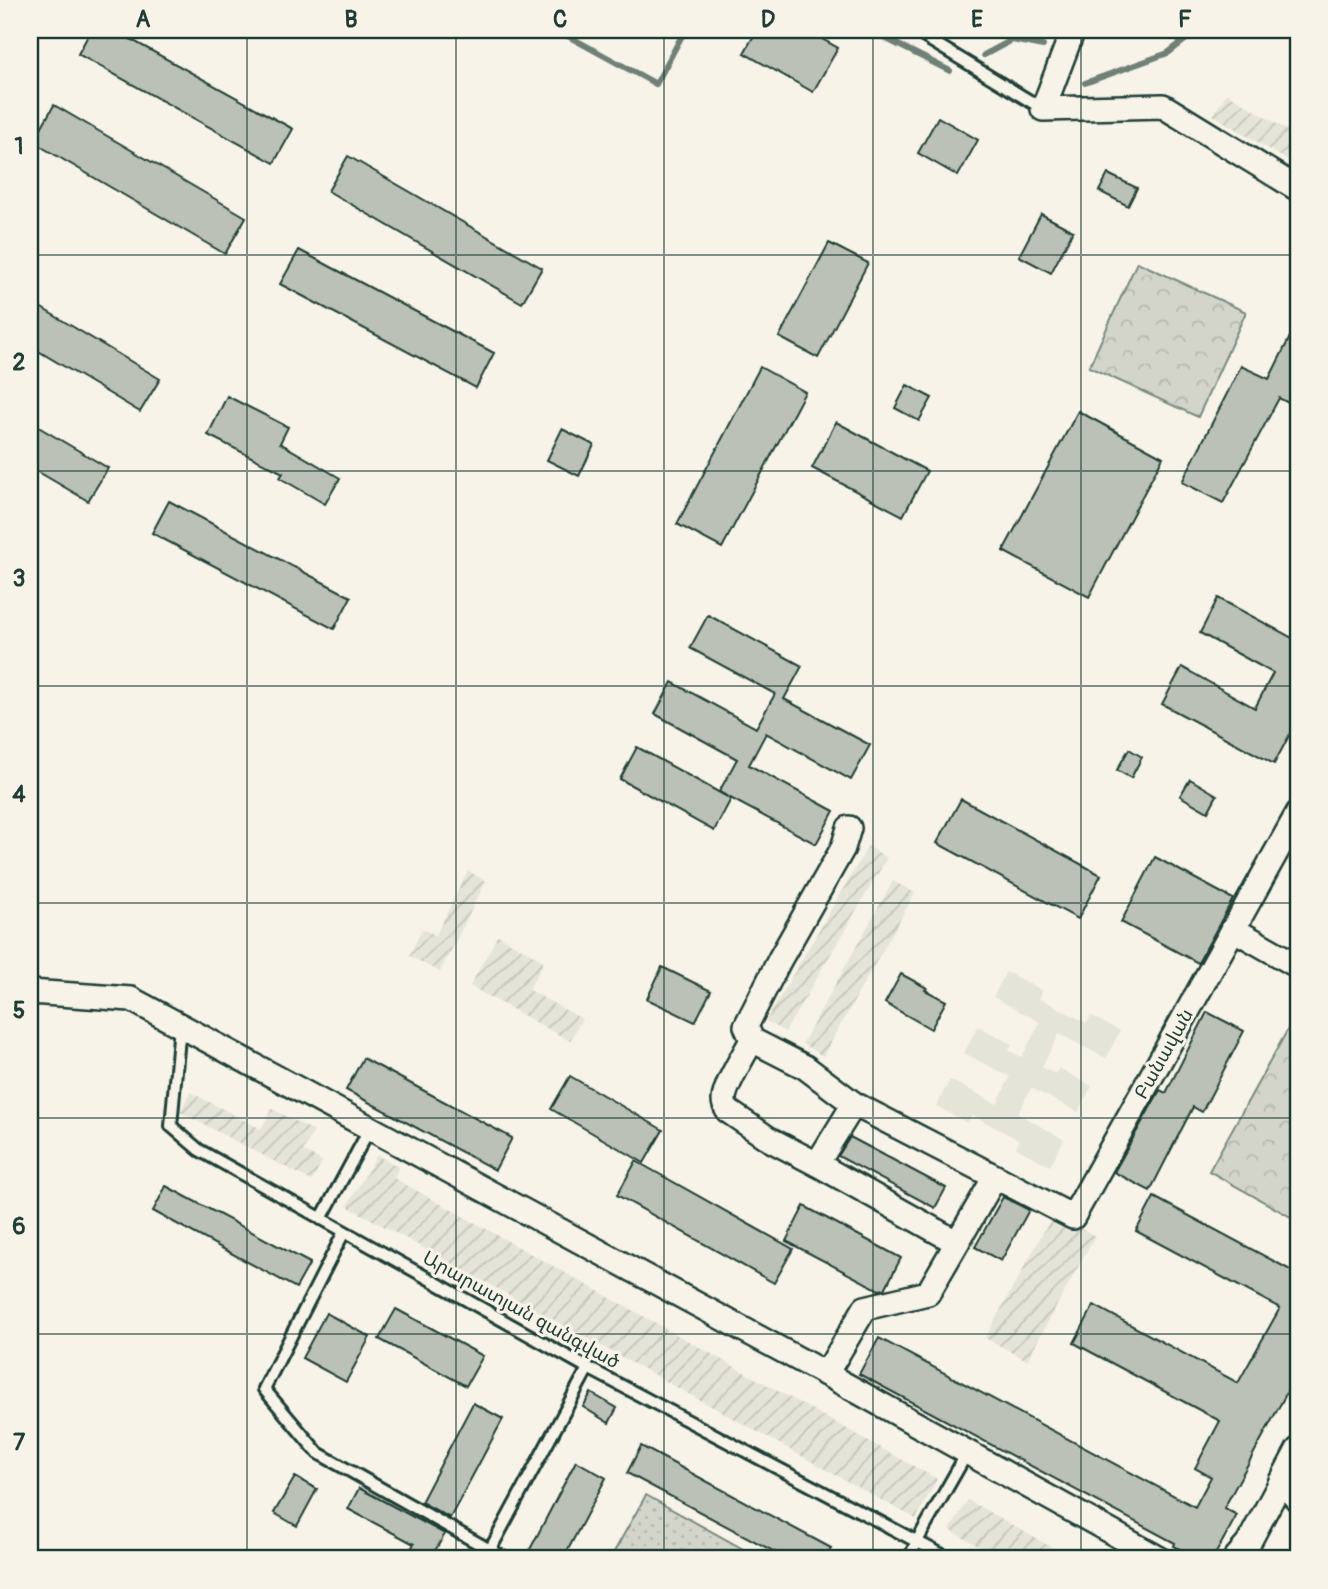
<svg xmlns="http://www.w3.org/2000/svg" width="1328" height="1589" viewBox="0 0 1328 1589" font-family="Pangolin,'Noto Sans Armenian',sans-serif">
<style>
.built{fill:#e5e4d9}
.industrial{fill:url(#industrial-furrows)}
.park{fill:url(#park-crowns);stroke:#79897f;stroke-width:2}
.garden{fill:url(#garden-dots);stroke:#79897f;stroke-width:2}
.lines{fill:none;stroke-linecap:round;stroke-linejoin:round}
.stream{stroke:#6f8077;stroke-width:6}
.building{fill:#bbc1b6;stroke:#1f3d34;stroke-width:2}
.service-casing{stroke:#1f3d34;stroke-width:16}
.minor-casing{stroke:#1f3d34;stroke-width:28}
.service{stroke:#f7f3e8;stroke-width:10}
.minor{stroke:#f7f3e8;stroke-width:23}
.grid{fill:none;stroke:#1f3d34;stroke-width:2;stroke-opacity:0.55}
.labels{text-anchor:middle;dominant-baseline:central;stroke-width:6;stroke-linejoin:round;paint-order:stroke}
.street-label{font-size:19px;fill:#1f3d34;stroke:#f7f3e8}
.neatline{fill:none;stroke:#1f3d34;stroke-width:2.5}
.grid-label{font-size:23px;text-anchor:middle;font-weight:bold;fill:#1f3d34}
</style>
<defs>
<pattern id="industrial-furrows" width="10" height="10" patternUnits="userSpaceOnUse" patternTransform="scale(1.75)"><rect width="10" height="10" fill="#e5e4d9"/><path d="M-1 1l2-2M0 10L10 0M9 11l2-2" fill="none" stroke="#c4c4bb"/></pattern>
<pattern id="park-crowns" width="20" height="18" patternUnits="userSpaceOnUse" patternTransform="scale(1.75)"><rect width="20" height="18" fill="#d3d5ca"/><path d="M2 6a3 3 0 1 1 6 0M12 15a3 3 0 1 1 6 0" fill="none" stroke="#b5b8ae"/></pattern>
<pattern id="garden-dots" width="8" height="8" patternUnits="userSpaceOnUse" patternTransform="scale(1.75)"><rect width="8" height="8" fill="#d3d5ca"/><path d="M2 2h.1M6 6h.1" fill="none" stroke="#b5b8ae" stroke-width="1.8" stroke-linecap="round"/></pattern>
</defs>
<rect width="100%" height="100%" fill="#f7f3e8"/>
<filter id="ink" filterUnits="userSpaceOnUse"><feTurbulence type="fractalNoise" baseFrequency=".0143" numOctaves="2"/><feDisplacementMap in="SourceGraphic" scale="14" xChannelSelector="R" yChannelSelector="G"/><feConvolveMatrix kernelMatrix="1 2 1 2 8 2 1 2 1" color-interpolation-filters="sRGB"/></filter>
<g filter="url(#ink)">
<polygon class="built" points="1006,972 1042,990 1039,998 1087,1023 1091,1016 1120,1031 1106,1058 1059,1034 1042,1067 1055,1074 1059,1068 1092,1086 1078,1112 1031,1088 1018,1114 1064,1139 1050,1166 1016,1148 1019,1140 972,1115 967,1123 936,1106 950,1080 997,1104 1010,1077 964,1053 978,1026 1012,1044 1009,1051 1022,1057 1040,1022 993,997"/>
<g class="industrial">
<polygon points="1227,93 1298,137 1298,167 1213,115"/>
<polygon points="868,846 887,858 785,1032 766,1021"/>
<polygon points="468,871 486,881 440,972 409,956 422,929 436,935"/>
<polygon points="893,881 915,893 823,1056 802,1044"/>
<polygon points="498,935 544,961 529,990 582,1019 570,1041 470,986"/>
<polygon points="190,1092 261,1129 272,1109 314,1131 303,1151 322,1161 312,1181 180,1112"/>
<polygon points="377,1155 399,1167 394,1178 937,1479 916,1519 347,1206"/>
<polygon points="1054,1213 1095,1236 1027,1360 985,1338"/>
<polygon points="968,1500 1072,1559 1001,1559 950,1530"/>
</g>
<g class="park">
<polygon points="1137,262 1246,312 1198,417 1089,367"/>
<polygon points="1298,1011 1298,1221 1209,1171"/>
</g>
<polygon class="garden" points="646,1495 761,1559 610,1559"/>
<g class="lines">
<g class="stream">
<polyline points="557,30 656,84 685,30"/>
<polyline points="869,30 950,71"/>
<polyline points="984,55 1012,40 1043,46"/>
<polyline points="1085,83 1168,53 1198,30"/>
</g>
</g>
<g class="building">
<polygon points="91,30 114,30 293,129 274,163 78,54"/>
<polygon points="757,30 806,30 838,48 813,92 744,53"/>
<polygon points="54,105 246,217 225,254 33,142"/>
<polygon points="938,117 978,140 958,176 918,153"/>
<polygon points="348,156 542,268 522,303 328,191"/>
<polygon points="1108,174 1137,188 1128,206 1099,191"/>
<polygon points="1041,214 1073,231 1051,273 1019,256"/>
<polygon points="829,243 868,263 818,358 779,337"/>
<polygon points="299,250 494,353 476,388 280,284"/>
<polygon points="30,301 160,379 140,412 30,346"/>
<polygon points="1298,321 1298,408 1279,398 1223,503 1182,482 1241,366 1269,379"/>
<polygon points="760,367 805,392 722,548 677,524"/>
<polygon points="907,385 932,398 919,421 895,408"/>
<polygon points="227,396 288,427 280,443 340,478 325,504 280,478 283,473 208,435"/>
<polygon points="1078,411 1163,457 1089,597 1003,551"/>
<polygon points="30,422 108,468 88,501 30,467"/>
<polygon points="836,422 927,471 903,516 812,468"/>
<polygon points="562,429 594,445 579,476 547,460"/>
<polygon points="169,501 351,597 334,629 152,533"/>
<polygon points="1218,598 1298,641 1298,719 1274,764 1162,704 1182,667 1255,708 1273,673 1200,633"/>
<polygon points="708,615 802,666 784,699 870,745 851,780 766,733 749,765 834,811 816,844 719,792 737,759 655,714 672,682 756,728 775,694 690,648"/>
<polygon points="637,747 731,799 714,831 620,779"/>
<polygon points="1129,749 1142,757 1131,778 1117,770"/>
<polygon points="1190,779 1217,795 1208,812 1180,796"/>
<polygon points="961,799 1101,875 1078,919 937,843"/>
<polygon points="1155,857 1233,899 1198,963 1121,922"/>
<polygon points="662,967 711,991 695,1022 647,999"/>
<polygon points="901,974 927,988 925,990 946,1001 931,1029 885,1003"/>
<polygon points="1207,1012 1244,1031 1202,1112 1193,1107 1150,1191 1114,1172 1160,1090 1166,1093"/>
<polygon points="363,1058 512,1138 495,1170 346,1090"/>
<polygon points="570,1076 663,1130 644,1163 551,1109"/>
<polygon points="850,1137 946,1188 935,1208 838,1156"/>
<polygon points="636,1161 793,1249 774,1283 617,1195"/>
<polygon points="166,1186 310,1263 296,1288 153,1211"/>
<polygon points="1003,1197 1029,1210 1001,1261 975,1247"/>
<polygon points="1154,1197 1298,1274 1298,1372 1224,1508 1237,1515 1216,1553 1196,1558 1174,1546 1175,1543 859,1374 879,1338 1195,1507 1211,1477 1195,1468 1220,1421 1074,1343 1094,1305 1238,1383 1280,1308 1136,1231"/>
<polygon points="804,1206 901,1258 885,1289 879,1290 786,1241"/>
<polygon points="396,1309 483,1356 466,1386 379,1339"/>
<polygon points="326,1313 370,1337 346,1382 302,1358"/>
<polygon points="591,1393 617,1408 609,1423 583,1407"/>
<polygon points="473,1403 503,1419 450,1518 421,1502"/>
<polygon points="641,1446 831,1548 825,1559 788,1559 627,1473"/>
<polygon points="576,1461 606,1478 563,1559 525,1559"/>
<polygon points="295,1477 317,1489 297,1526 274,1513"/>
<polygon points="359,1488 445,1534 430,1559 405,1559 414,1544 348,1509"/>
</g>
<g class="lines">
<g class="service-casing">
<g id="service">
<polyline points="913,30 1043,109"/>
<polyline points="180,1026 171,1126 199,1150 588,1368 950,1559"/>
<polyline points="321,1219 370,1128"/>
<polyline points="344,1232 264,1389 318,1453 506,1559"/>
<polyline points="490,1550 588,1368"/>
<polyline points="909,1559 917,1541 967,1453"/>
</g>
</g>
<g class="minor-casing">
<g id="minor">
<polyline points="1073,30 1043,109 1163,106 1298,189"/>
<polyline points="849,828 843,848 780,959 746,1026 752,1040 805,1067 854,1104"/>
<polyline points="1233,929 1298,966"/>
<polyline points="30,992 131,999 826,1374 1160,1559"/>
<path d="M752 1040C745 1053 724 1087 724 1100 724 1105 725 1106 728 1111L769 1139 817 1164"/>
<polyline points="956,1242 817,1164 854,1104 1073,1217 1298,813"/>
<polyline points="826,1374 865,1308 928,1293 995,1177"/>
<polyline points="1281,1481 1298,1500"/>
<polyline points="1235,1559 1248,1544 1298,1450"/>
</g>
</g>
<use href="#service" class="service"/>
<use href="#minor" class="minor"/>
</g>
</g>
<path class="grid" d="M247 30V1559M456 30V1559M664 30V1559M873 30V1559M1081 30V1559M30 255H1298M30 471H1298M30 686H1298M30 903H1298M30 1118H1298M30 1334H1298"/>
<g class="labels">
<g class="street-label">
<text transform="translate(1164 1054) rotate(-61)">Բանավան</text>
<text transform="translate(521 1310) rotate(29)">Արարատյան զանգված</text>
</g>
</g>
<rect width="1328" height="1589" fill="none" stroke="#f7f3e8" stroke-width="77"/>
<rect x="38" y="38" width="1252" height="1512" class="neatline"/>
<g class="grid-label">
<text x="143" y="27">A</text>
<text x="351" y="27">B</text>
<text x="560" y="27">C</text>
<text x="768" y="27">D</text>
<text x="977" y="27">E</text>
<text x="1185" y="27">F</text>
<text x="19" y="154">1</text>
<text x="19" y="370">2</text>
<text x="19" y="586">3</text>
<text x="19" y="802">4</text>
<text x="19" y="1018">5</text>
<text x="19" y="1234">6</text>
<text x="19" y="1450">7</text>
</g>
</svg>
